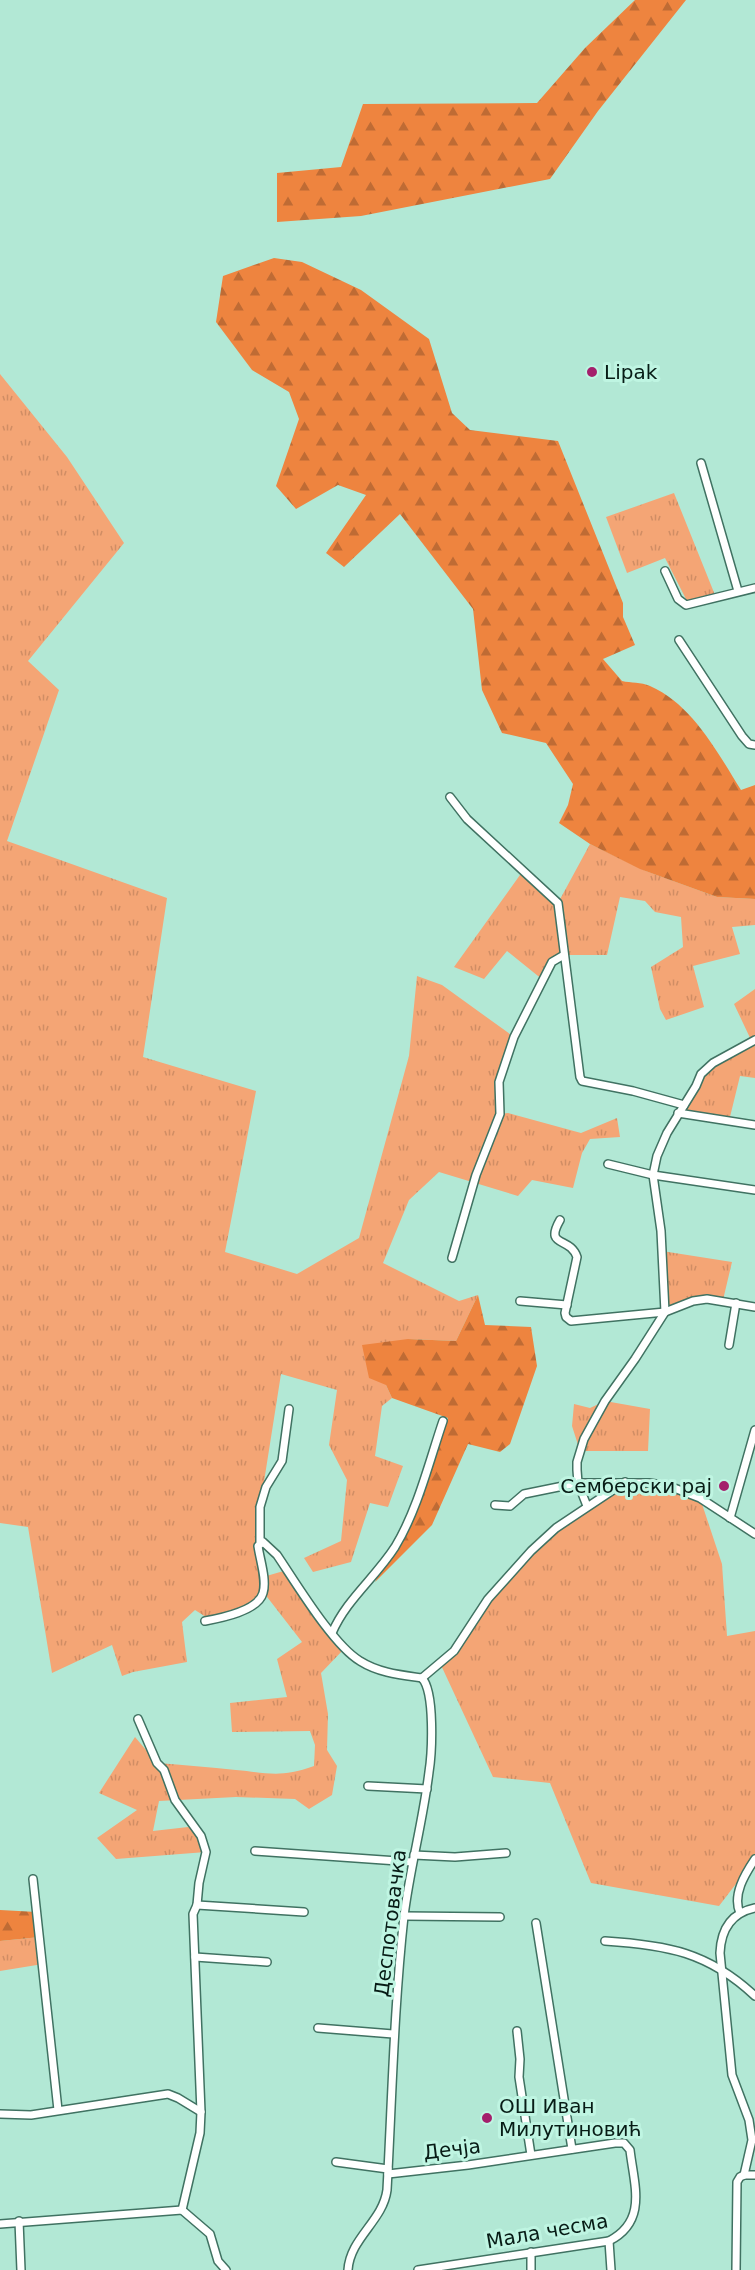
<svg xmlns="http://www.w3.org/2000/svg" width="755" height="2270" viewBox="0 0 755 2270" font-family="'DejaVu Sans',sans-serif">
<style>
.grass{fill:url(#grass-tufts)}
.forest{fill:url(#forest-firs)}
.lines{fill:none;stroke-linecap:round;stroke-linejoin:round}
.street-casing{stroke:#407262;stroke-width:10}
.street{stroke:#fff;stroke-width:7}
.poi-dot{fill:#a41f6c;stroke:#bff5e2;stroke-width:2}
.labels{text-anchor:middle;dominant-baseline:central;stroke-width:6;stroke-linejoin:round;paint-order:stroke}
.poi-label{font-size:20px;fill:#071c16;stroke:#bff5e2;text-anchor:start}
.street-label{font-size:20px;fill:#071c16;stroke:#bff5e2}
</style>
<defs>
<pattern id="grass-tufts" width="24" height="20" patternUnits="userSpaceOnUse" patternTransform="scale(1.5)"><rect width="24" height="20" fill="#f4a575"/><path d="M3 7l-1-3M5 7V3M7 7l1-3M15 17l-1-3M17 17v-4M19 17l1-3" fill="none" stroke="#d08d64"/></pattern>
<pattern id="forest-firs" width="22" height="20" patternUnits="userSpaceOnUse" patternTransform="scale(1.5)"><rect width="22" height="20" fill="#ee843f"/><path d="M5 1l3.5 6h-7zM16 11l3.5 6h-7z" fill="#bf6b34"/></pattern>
</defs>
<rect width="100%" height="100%" fill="#b2e8d5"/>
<g class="grass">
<path d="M0 374 67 457 124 543 28 661 59 690 7 841 167 898 143 1057 256 1091 225 1252 297 1274 359 1238 409 1056 417 976 442 985 514 1037 499 1082 500 1114 508 1113 581 1133 617 1118 620 1137 590 1139 582 1153 573 1188 532 1180 518 1196 439 1172 409 1200 383 1263 459 1301 478 1295 456 1341 408 1339 386 1385 392 1398 382 1406 375 1456 403 1466 388 1507 370 1503 351 1562 313 1572 304 1558 341 1541 347 1480 329 1445 337 1390 281 1374 260 1507 263 1577 287 1570 344 1649 321 1673 328 1714 327 1750 337 1766 332 1795 309 1809 295 1799 236 1797 159 1801 153 1831 188 1827 201 1836 206 1852 116 1859 97 1838 137 1810 99 1793 135 1737 157 1763C183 1765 210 1767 236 1770 269 1773 280 1778 314 1766L315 1745 310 1731 232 1732 230 1703 287 1697 277 1659 302 1642 264 1593 252 1606 206 1617 195 1610 182 1622 187 1662 133 1672 122 1676 112 1645 52 1673 28 1527 0 1523Z"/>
<polygon points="674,493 715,595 687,601 665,558 627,573 606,517"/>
<polygon points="590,844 646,871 717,897 755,899 755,925 732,927 740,954 693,966 704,1007 666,1020 660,1009 651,967 683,947 681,917 655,912 645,901 620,897 607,955 564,955 556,958 543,980 507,951 484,979 454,967 525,868 558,903"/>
<polygon points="755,989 755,1078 740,1076 729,1121 679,1113 701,1074 752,1042 734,1004"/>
<polygon points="662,1251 732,1262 723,1300 707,1299 665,1312"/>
<polygon points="605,1401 650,1409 648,1451 580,1451 572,1426 574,1404 590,1408"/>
<polygon points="625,1482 649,1483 700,1498 722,1564 727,1636 755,1631 755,1628 755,1859 719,1906 591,1883 550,1783 493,1777 440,1663 450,1655 483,1605 556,1528"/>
<polygon points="40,1937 43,1964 0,1971 0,1941"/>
</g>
<g class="forest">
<polygon points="635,0 686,0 598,111 550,179 361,216 277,222 277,173 341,167 363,104 537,103 585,48"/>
<path d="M274 258 302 262 361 290 429 339 452 413 470 430 558 441 623 603V617L635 645 603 659 622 681C631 683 641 682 650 686 693 705 717 752 741 790L755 785V899L717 897 640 869 590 844 559 823 568 805 573 784 546 743 502 733 482 690 473 609 400 514 344 567 326 553 366 495 338 485 296 509 276 486 299 419 289 392 252 370 216 322 223 276Z"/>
<polygon points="478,1295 485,1325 531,1327 537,1366 510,1444 500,1452 468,1444 432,1525 375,1582 408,1514 448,1418 392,1398 386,1385 369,1378 362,1345 408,1339 456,1341"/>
<polygon points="0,1910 37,1912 40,1937 0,1941"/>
</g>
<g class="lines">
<g class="street-casing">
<g id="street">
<polyline points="701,463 738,591"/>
<polyline points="665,571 678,599 686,605 755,588"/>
<polyline points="679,640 742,736 749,744 755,745"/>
<polyline points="450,797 467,819 558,903 580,1077 582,1081 633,1091 684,1105"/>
<polyline points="678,1113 755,1125"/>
<polyline points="608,1164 653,1175 755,1190"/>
<path d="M560 1220C544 1248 570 1236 577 1257L565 1313 566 1317 571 1321 665 1312 693 1301 707 1299 755 1307"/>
<polyline points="452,1258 476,1175 500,1114 499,1082 514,1037 552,962 564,955"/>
<polyline points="520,1301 567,1305"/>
<polyline points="729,1345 736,1303"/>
<polyline points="495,1505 510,1506 524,1494 578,1483 649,1483 669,1486 700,1498 755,1534"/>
<polyline points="587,1506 578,1483 577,1470 577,1462 584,1439 605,1401 635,1359 665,1312 661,1231 653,1175 657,1156 667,1133 696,1086 701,1074 713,1063 755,1040"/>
<polyline points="730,1518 755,1430"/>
<polyline points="260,1542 260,1507 266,1487 282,1461 289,1409"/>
<path d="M205 1621C221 1618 258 1611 263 1593 267 1580 260 1560 258 1546L263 1542 277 1555C296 1583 333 1645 360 1661 379 1673 401 1675 422 1678"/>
<path d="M332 1633C346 1600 375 1578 395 1547 418 1509 429 1462 443 1421"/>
<polyline points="422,1678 454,1651 488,1599 531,1551 556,1528 625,1482"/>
<polyline points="138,1719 157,1763 164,1770 175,1800 201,1836 206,1852 199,1883 197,1905 193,1914 201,2112 200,2133 182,2210"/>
<polyline points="368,1786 427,1789"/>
<polyline points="255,1851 412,1862"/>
<polyline points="414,1855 455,1857 506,1853"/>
<polyline points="33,1879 58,2110"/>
<polyline points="197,1905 304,1912"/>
<path d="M740 1913C732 1895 745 1874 755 1859"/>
<polyline points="404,1916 500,1917"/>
<polyline points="536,1923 572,2149"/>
<path d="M605 1941C667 1945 708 1952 755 1996"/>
<polyline points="195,1957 267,1962"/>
<polyline points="318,2028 393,2034"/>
<polyline points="517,2031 520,2059 519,2077 531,2155"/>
<polyline points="0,2114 31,2115 168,2094 178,2098 201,2112"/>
<polyline points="336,2162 388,2169"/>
<path d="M388 2174 468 2165 615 2143H624L630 2150C634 2185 648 2221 609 2241L418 2270"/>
<path d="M744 2175 752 2140 749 2120 732 2075 720 1953C721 1930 731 1913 755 1908"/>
<polyline points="744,2175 755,2175"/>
<polyline points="182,2210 210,2234 218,2261 226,2270"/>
<polyline points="19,2221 21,2270"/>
<polyline points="0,2224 182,2210"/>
<polyline points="609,2241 611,2270"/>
<polyline points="531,2252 531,2270"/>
<path d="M348 2270C350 2238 383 2221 387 2190 392 2099 394 2007 404 1916 410 1868 423 1821 429 1772 432 1753 435 1692 422 1678"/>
<polyline points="736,2270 737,2182 740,2177 744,2175"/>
</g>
</g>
<use href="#street" class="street"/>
</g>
<g class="poi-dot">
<circle cx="592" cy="372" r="6"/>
<circle cx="724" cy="1486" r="6"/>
<circle cx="487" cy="2118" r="6"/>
</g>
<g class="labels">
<g class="poi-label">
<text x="604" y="372">Lipak</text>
<text x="712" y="1486" text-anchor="end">Семберски рај</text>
<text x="499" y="2106">ОШ Иван<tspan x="499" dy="23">Милутиновић</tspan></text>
</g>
<g class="street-label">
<text transform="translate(390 1923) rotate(-83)">Деспотовачка</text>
<text transform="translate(452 2149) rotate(-7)">Дечја</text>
<text transform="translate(547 2231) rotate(-10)">Мала чесма</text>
</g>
</g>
</svg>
